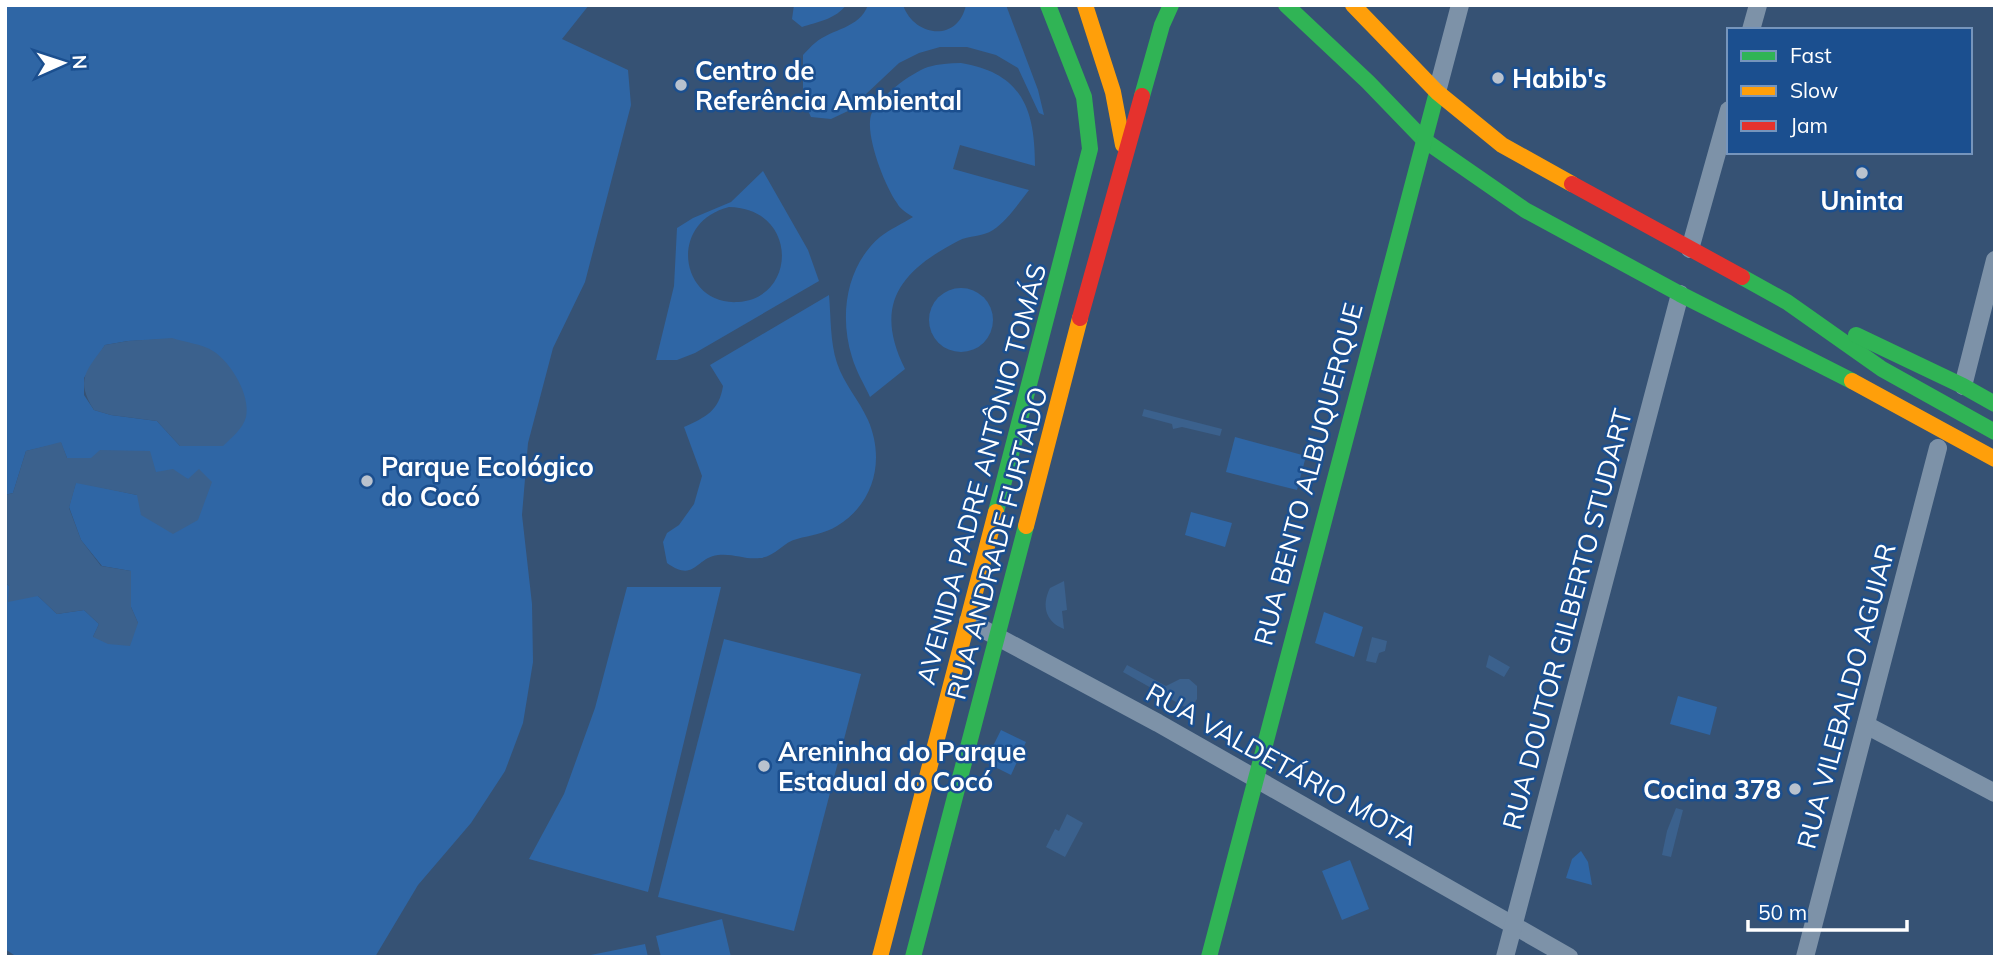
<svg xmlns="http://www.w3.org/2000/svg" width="2000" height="962" viewBox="0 0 2000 962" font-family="Mulish,sans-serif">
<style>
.green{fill:#2f66a5;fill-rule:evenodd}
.water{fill:#3b618d}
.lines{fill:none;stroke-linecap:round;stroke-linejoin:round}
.street{stroke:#7d92a8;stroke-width:18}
.fast{stroke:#30b455;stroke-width:16}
.slow{stroke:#ff9f0a;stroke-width:16}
.jam{stroke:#e5322d;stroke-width:16}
.poi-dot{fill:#b9c2ce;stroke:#1b4f8f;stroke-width:2.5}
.labels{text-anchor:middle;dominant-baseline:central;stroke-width:5;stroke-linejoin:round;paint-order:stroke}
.poi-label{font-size:26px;font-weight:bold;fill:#fff;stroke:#1b4f8f;text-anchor:start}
.street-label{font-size:26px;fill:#fff;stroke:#1b4f8f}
</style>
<rect width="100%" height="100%" fill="#365274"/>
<g class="green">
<path d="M5 5H589L562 39 628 70 631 105 585 282 553 348 528 443 522 515 532 604 533 662 523 723 505 771 471 823 418 885 375 957H17L5 949V582L9 586 38 596 57 614 84 610 99 624 93 637 138 623 131 607V571L102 566 81 540 69 507 76 482 137 495 188 479 91 458H67L61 443 26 451 13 493 5 495ZM171 339 180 446 157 421 111 415 94 410 84 395V378L105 345 128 341Z"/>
<path d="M794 5H846C836 19 817 22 802 27L792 19Z"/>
<path d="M868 5H903C914 37 958 43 966 5H1006L1038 90 1044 115 1039 113 1018 68 996 55 967 47H940L919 53 899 63 848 111 831 119 811 117 803 100V55C807 51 811 46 815 43 833 28 859 29 868 5Z"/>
<path d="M961 63C1022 73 1035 109 1035 166L960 145 953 169 1029 190C1018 204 1008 220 993 230 983 237 969 235 958 241 900 271 873 305 905 369L870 397C864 384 856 371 852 357 839 316 846 266 880 237 890 229 902 224 913 217 907 213 900 209 897 203 885 186 865 136 871 115 877 98 911 73 928 67 939 64 949 63 961 63Z"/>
<path d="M763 171 808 250 819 281 695 353 677 360H656L674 286 677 228 693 218 731 202ZM729 207C798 208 798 298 738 302 681 306 666 223 729 207Z"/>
<circle cx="961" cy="320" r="32"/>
<path d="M829 295C831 317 830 342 837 363 844 384 859 400 868 420 885 459 875 503 837 526 824 534 811 535 797 539 783 542 775 557 760 558 746 560 733 553 718 555 695 558 695 583 667 563L663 542 667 533 679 525 694 504 702 476 684 427C706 417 719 411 723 386L710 365Z"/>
<polygon points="1235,437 1306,456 1297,490 1226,472"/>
<polygon points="1191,512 1232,523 1225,547 1185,535"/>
<polygon points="627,587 721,587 648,892 529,859 564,794 595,708"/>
<polygon points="1324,612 1363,627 1354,657 1315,643"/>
<polygon points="724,639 861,674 794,931 658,897"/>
<polygon points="1678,696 1717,707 1710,735 1670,724"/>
<polygon points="1001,730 1026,742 1011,775 985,762"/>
<polygon points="1581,851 1588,862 1592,885 1566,878 1572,859"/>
<polygon points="1350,860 1369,909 1342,920 1322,871"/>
<polygon points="722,919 731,957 661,957 656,936"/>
<polygon points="645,944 648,957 581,957"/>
</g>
<g class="water">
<path d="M172 338C184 342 202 344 213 351 231 362 251 396 246 417 243 429 231 438 223 446H180L157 421 111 415 94 410C75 380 86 371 105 345L128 341Z"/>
<polygon points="1144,409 1222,429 1220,436 1182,427 1173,429 1172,424 1142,416"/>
<polygon points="61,442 67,458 91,458 100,450 150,451 156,472 173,469 188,479 199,469 212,482 198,520 173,534 141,515 137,495 76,483 69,508 81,540 101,566 131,571 131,607 138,623 130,646 108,644 93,637 99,624 84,610 57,614 38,596 8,602 9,586 5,582 5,495 13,493 26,451"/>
<path d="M1064 581 1067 610 1062 611 1064 629C1046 622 1041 606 1050 588Z"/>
<polygon points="1372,637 1387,641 1385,651 1379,653 1376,663 1366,661"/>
<polygon points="1489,655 1510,667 1504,677 1486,667"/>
<polygon points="1127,665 1166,686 1180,679 1189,679 1197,686 1197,699 1190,710 1123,672"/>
<polygon points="1676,808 1683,810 1671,857 1662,855 1667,831"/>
<polygon points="1067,814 1083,823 1065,857 1046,847 1055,829 1059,831"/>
</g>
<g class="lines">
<g class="street">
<polyline points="1751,30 1758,5"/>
<polyline points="1437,92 1460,5"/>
<polyline points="1690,249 1729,110"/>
<polyline points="1963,386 1995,260"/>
<polyline points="968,621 1158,723 1569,957"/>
<polyline points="1866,725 1995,793"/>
<polyline points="1505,957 1680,294"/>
<polyline points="1805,957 1938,448"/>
</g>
<g class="fast">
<polyline points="1286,5 1368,82 1424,140 1525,210 1680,294 1852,381"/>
<polyline points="1142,96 1162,25 1171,5"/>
<polyline points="1742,277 1787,302 1882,369 1995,432"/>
<polyline points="1856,335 1963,386 1995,404"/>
<polyline points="996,512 1090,149 1084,97 1048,5"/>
<polyline points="913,957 1026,526"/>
<polyline points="1209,957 1437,92"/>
</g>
<g class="slow">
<polyline points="1085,5 1113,92 1123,145"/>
<polyline points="1353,5 1437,92 1502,145 1572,184"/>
<polyline points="1852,381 1995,459"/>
<polyline points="1026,526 1080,318"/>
<polyline points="880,957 996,512"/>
</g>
<g class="jam">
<polyline points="1572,184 1742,277"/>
<polyline points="1080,318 1142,96"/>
</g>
</g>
<g class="poi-dot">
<circle cx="1498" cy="78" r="7"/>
<circle cx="681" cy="85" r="7"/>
<circle cx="1862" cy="173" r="7"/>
<circle cx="367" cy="481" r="7"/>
<circle cx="764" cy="766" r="7"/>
<circle cx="1795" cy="789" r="7"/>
</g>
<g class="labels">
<g class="poi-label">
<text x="695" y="70">Centro de<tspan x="695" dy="30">Referência Ambiental</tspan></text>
<text x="1512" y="78">Habib's</text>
<text x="1862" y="200" text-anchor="middle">Uninta</text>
<text x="381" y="466">Parque Ecológico<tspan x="381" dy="30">do Cocó</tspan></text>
<text x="778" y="751">Areninha do Parque<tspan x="778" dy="30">Estadual do Cocó</tspan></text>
<text x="1781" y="789" text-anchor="end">Cocina 378</text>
</g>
<g class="street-label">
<text transform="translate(981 474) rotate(-75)">AVENIDA PADRE ANTÔNIO TOMÁS</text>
<text transform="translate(1308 474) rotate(-75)">RUA BENTO ALBUQUERQUE</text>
<text transform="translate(997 543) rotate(-75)">RUA ANDRADE FURTADO</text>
<text transform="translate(1567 619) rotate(-75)">RUA DOUTOR GILBERTO STUDART</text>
<text transform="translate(1846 696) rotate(-75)">RUA VILEBALDO AGUIAR</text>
<text transform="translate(1282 764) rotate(29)">RUA VALDETÁRIO MOTA</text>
</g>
</g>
<rect width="2000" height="962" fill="none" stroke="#ffffff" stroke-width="14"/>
<rect x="1727" y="28" width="245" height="126" fill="#1b4f8f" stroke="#7695bc" stroke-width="2"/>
<rect x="1741" y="51" width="35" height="10" fill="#30b455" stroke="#7695bc" stroke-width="2"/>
<text x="1790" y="63" font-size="21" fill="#ffffff">Fast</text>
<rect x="1741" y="86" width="35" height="10" fill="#ff9f0a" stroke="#7695bc" stroke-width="2"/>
<text x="1790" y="98" font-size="21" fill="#ffffff">Slow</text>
<rect x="1741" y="121" width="35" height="10" fill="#e5322d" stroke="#7695bc" stroke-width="2"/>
<text x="1790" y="133" font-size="21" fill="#ffffff">Jam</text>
<g transform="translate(63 63) rotate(87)" stroke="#1b4f8f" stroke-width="5" paint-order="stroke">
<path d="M0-5L12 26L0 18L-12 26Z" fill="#ffffff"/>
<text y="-10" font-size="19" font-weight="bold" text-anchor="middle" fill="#ffffff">N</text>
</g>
<path d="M1748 920v10h159v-10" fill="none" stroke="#ffffff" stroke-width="3.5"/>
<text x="1758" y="920" font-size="21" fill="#ffffff" stroke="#1b4f8f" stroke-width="5" paint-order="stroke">50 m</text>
</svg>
